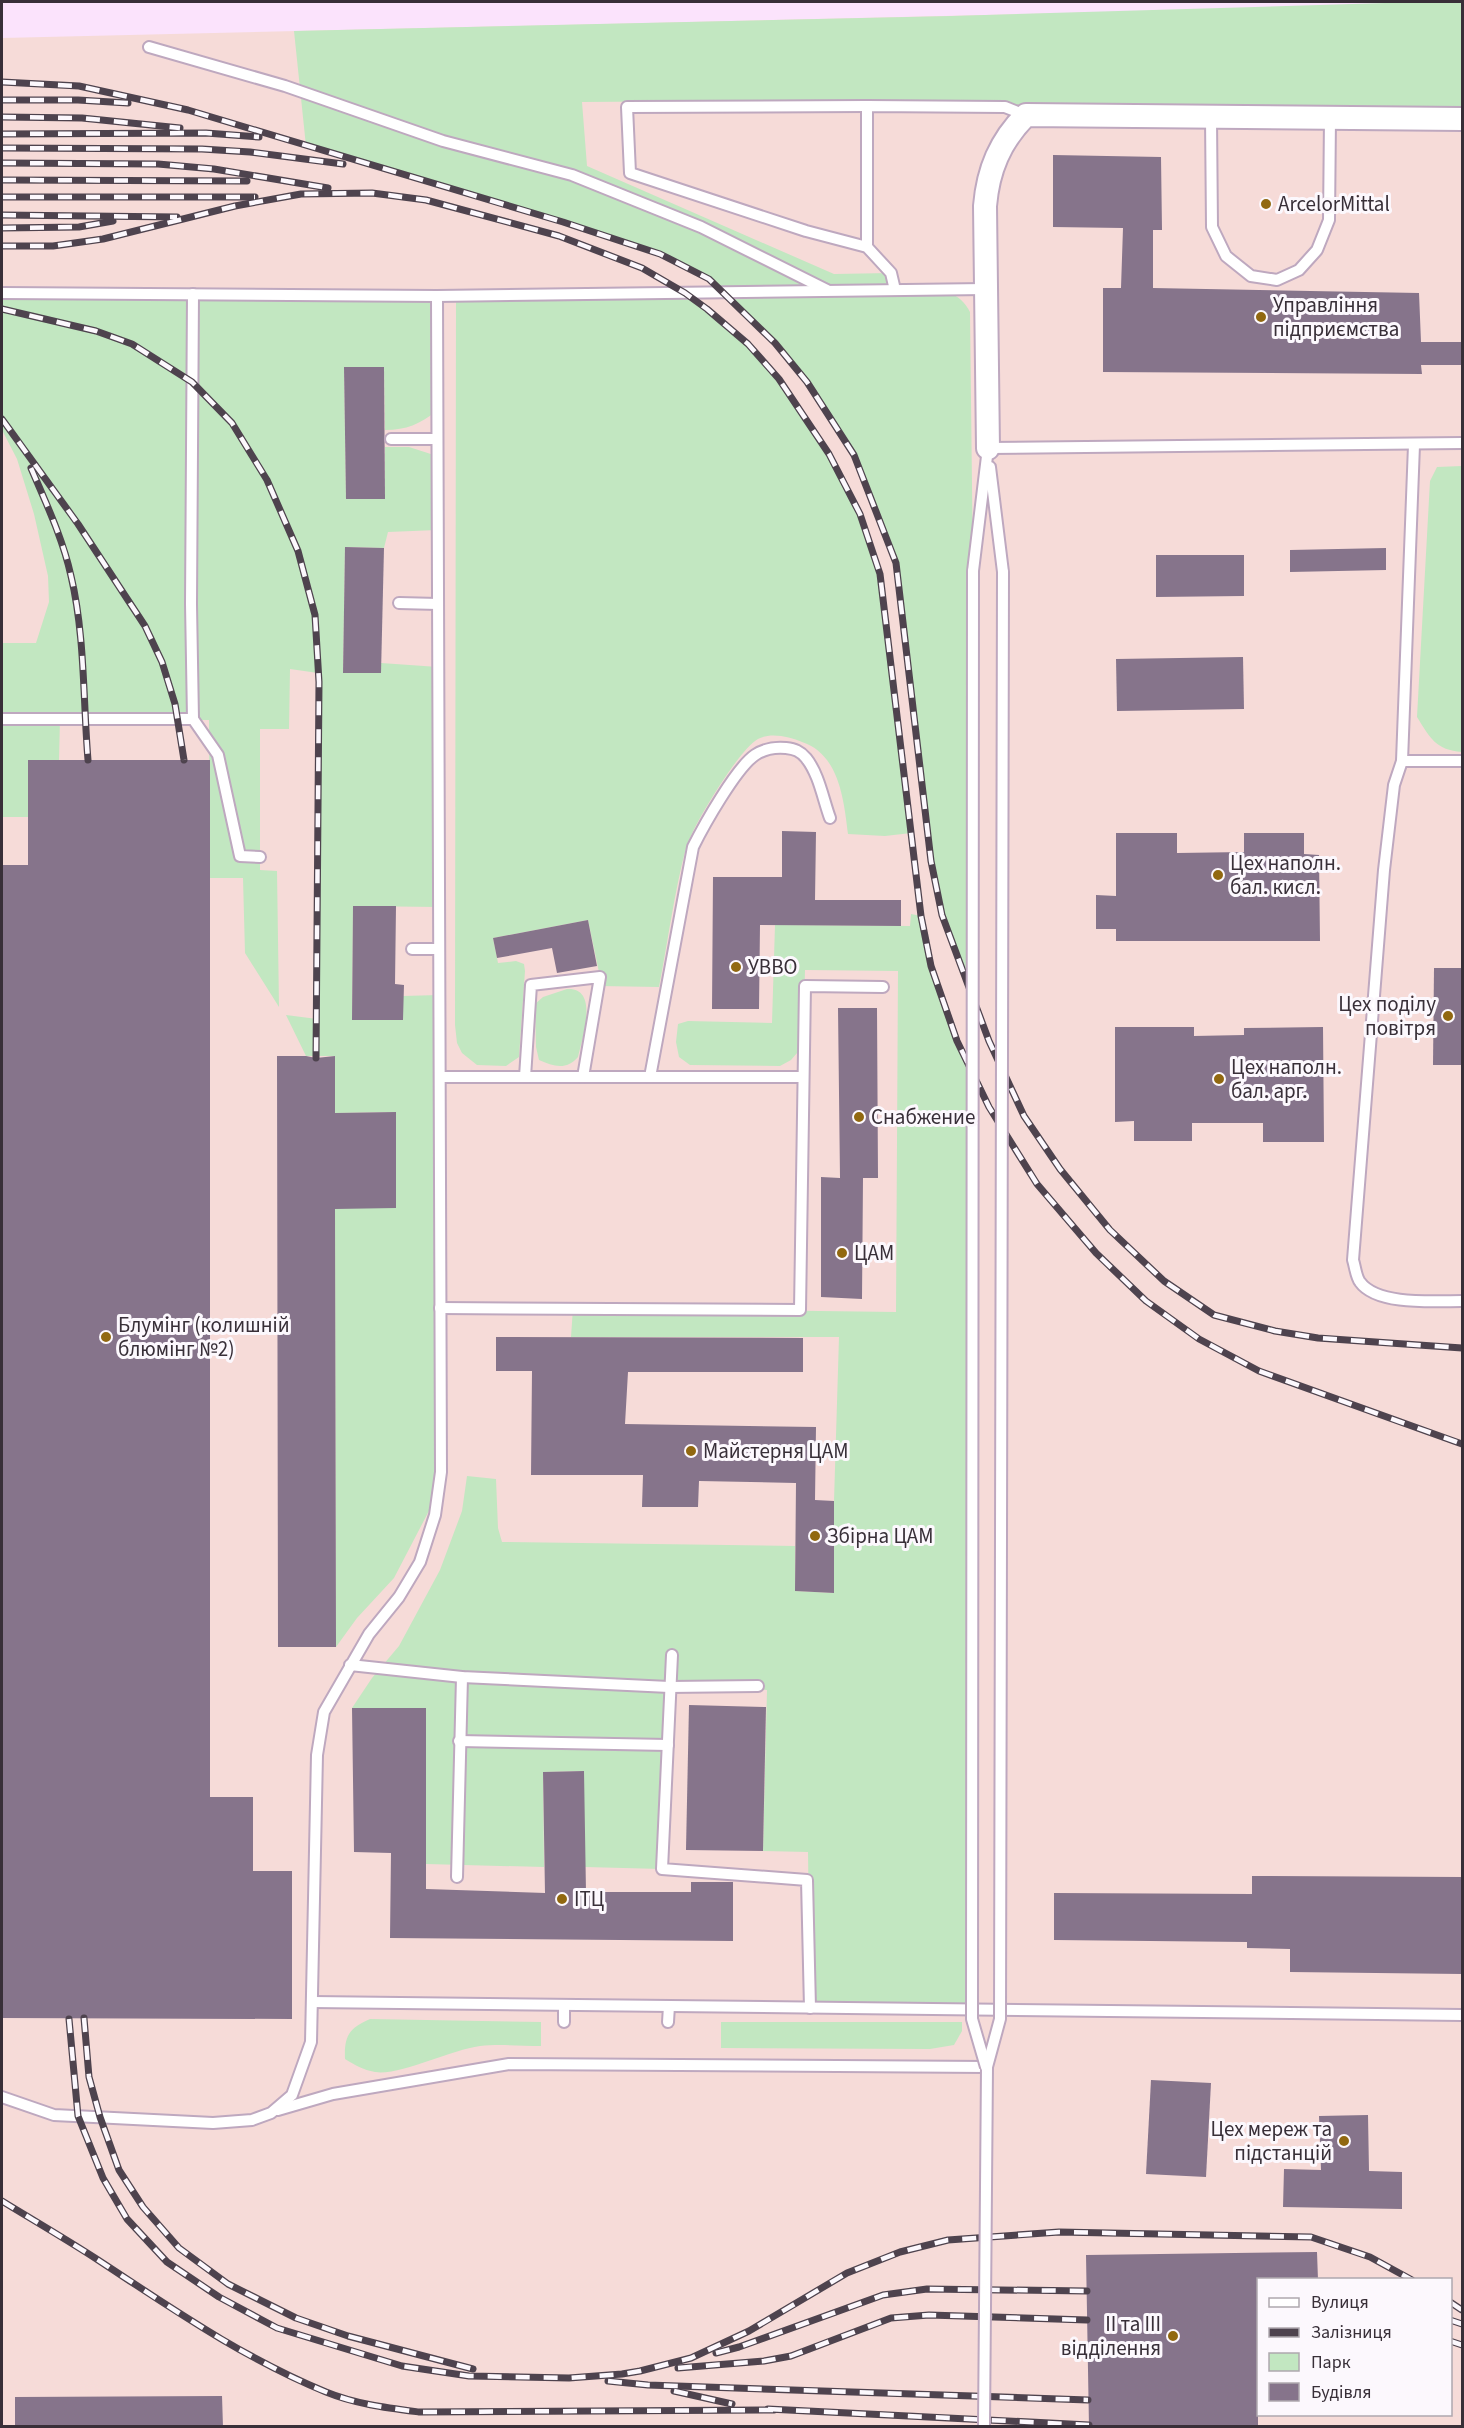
<svg xmlns="http://www.w3.org/2000/svg" width="1464" height="2428" viewBox="0 0 1464 2428" font-family="'Source Sans 3',sans-serif">
<style>
.industrial{fill:#f6dbd8;fill-rule:evenodd}
.green{fill:#c2e7c1}
.building{fill:#86748b}
.lines{fill:none;stroke-linecap:round;stroke-linejoin:round}
.service-casing{stroke:#bea8bf;stroke-width:14}
.minor-casing{stroke:#bea8bf;stroke-width:26}
.service{stroke:#fff;stroke-width:10}
.minor{stroke:#fff;stroke-width:22}
.rail-casing{stroke:#4e434e;stroke-width:7}
.rail{stroke:#fcf8fd;stroke-width:4.5;stroke-dasharray:14;stroke-linecap:butt}
.service-bridge-casing{stroke:#bea8bf;stroke-width:14;stroke-linecap:butt}
.service-bridge{stroke:#fff;stroke-width:10}
.poi-dot{fill:#916810;stroke:#fcf8fd;stroke-width:2}
.labels{text-anchor:middle;dominant-baseline:central;stroke-width:6;stroke-linejoin:round;paint-order:stroke}
.poi-label{font-size:21px;fill:#382f38;stroke:#fcf8fd;text-anchor:start}
</style>
<rect width="100%" height="100%" fill="#fbe3fc"/>
<path class="industrial" d="M1418 2H1462V2426H2V38L1409 5ZM1258 2280H1450V2414H1258Z"/>
<g class="green">
<path d="M1418 2H1462V119L1005 107H903V100L582 102 587 166 834 274 891 273 895 290C923 290 956 283 970 312L973 571V997L942 915 931 861 896 563 854 455 808 382 775 343 709 279 660 254 563 222 306 146 294 31 951 16Z"/>
<path d="M2 293 437 296V411C419 424 407 430 385 430L384 368H344L346 499H385V447H409L437 456V530L388 532 384 548 345 547 343 672 381 673V663L438 667 439 907 353 906 352 1019 403 1020V996L439 995 441 1472 432 1505 394 1578 357 1618 336 1647 335 1209 395 1112 335 1113V1056H306L286 1015 317 1019 318 673 290 669 289 729H260V870L277 871 279 1007 245 953 243 878H210L209 720 60 719 59 760H28V817H2V643H36L49 602 48 576 34 514 17 459 2 430Z"/>
<path d="M685 293 707 309 748 344 779 379 829 454 862 520 880 574 911 833 885 836 848 834C844 800 839 754 802 742 790 737 771 732 758 739 739 749 692 827 686 848 674 893 668 941 659 987L599 986 600 977 588 920 493 938 498 963 516 961 524 964 525 971 519 1057 506 1066 477 1065 462 1053 457 1043 455 1025 456 295Z"/>
<path d="M1462 466V752C1436 750 1430 738 1417 717L1430 481 1437 467Z"/>
<path d="M911 914 921 916C932 971 947 1023 973 1073L972 2009 810 2008 808 1852 763 1851 767 1690 669 1687 662 1869 585 1867 583 1771 543 1772 544 1867 426 1864V1708H352L372 1678 399 1646 440 1570 462 1511 467 1476 496 1479 498 1528 502 1542 795 1546V1591L834 1593V1501L839 1337H571L573 1308 896 1312 898 971 805 970 803 1046 791 1060 780 1066 690 1065 679 1057 676 1042 678 1024 688 1021 772 1023 775 925 910 926Z"/>
<path d="M567 989C600 987 582 1039 578 1057 566 1071 553 1066 539 1060L536 1047 535 1004 543 997Z"/>
<path d="M370 2019 541 2022V2046C521 2046 499 2044 480 2046 450 2050 400 2076 375 2072 363 2070 355 2065 345 2059 344 2036 349 2028 370 2019Z"/>
<polygon points="721,2022 962,2022 962,2031 954,2045 930,2049 721,2048"/>
</g>
<g class="building">
<polygon points="1053,155 1161,157 1162,230 1153,230 1153,288 1419,293 1421,342 1462,342 1462,365 1421,365 1422,374 1103,372 1103,288 1121,288 1123,228 1053,227"/>
<polygon points="344,367 384,367 385,499 346,499"/>
<polygon points="345,547 384,548 381,673 343,673"/>
<polygon points="1386,548 1386,570 1290,572 1290,550"/>
<polygon points="1156,555 1244,555 1244,596 1156,597"/>
<polygon points="1243,657 1244,709 1117,711 1116,659"/>
<polygon points="28,760 210,760 210,1797 253,1797 253,1871 292,1871 292,2019 2,2018 2,865 28,865"/>
<polygon points="782,831 816,832 815,900 901,900 901,926 760,925 759,1009 712,1009 713,877 782,877"/>
<polygon points="1116,833 1177,833 1177,853 1244,852 1244,833 1304,833 1304,854 1319,855 1320,941 1116,941 1116,929 1096,929 1096,895 1116,896"/>
<polygon points="353,906 396,906 395,984 404,985 403,1020 352,1020"/>
<polygon points="588,920 597,966 557,973 552,948 497,958 493,938"/>
<polygon points="1434,968 1462,968 1462,1065 1433,1065"/>
<polygon points="838,1008 877,1008 878,1178 863,1178 862,1299 821,1297 821,1177 840,1178"/>
<polygon points="1115,1027 1194,1027 1194,1036 1244,1035 1244,1028 1323,1027 1324,1142 1263,1142 1263,1123 1192,1123 1192,1141 1134,1141 1134,1121 1115,1122"/>
<polygon points="277,1056 306,1056 316,1058 335,1056 335,1113 396,1112 396,1208 335,1209 336,1647 278,1647"/>
<polygon points="496,1337 803,1338 803,1372 628,1372 625,1424 816,1427 815,1500 834,1501 834,1593 795,1591 796,1483 699,1481 698,1507 642,1507 643,1475 531,1475 532,1371 496,1371"/>
<polygon points="689,1705 766,1707 763,1851 686,1850"/>
<polygon points="352,1708 426,1708 426,1889 545,1893 543,1772 584,1771 586,1892 691,1892 691,1882 733,1882 733,1941 390,1938 391,1853 354,1852"/>
<polygon points="1252,1876 1462,1877 1462,1974 1290,1972 1290,1949 1247,1948 1247,1942 1054,1940 1054,1893 1252,1894"/>
<polygon points="1151,2080 1211,2083 1206,2177 1146,2174"/>
<polygon points="1368,2115 1369,2171 1402,2172 1402,2209 1283,2207 1284,2169 1321,2170 1319,2116"/>
<polygon points="1317,2252 1318,2280 1258,2280 1258,2427 1089,2427 1086,2255"/>
<polygon points="222,2396 223,2427 15,2427 15,2397"/>
</g>
<g class="lines">
<g class="service-casing">
<g id="service">
<polyline points="149,47 285,86 443,141 572,175 701,227 827,290"/>
<polyline points="867,106 627,107 630,173 806,231 867,247 891,273 895,290"/>
<polyline points="1211,118 1212,227 1226,256 1251,276 1277,280 1299,270 1317,250 1329,220 1330,118"/>
<polyline points="867,247 867,106 1005,107 1025,115"/>
<polyline points="2,293 437,296 986,289"/>
<polyline points="193,294 191,604 193,719 218,755 240,856 260,857"/>
<polyline points="391,439 437,439"/>
<path d="M1414 445 1402 761 1394 785 1384 870 1353 1260C1355 1266 1356 1277 1360 1282 1377 1306 1436 1301 1462 1301"/>
<polyline points="990,467 1003,572"/>
<polyline points="973,571 988,448 1462,443"/>
<polyline points="399,603 438,604"/>
<polyline points="2,719 193,719"/>
<polyline points="1402,761 1462,761"/>
<polyline points="412,949 439,949"/>
<polyline points="440,1077 802,1077"/>
<polyline points="525,1077 531,985 600,977 583,1077"/>
<path d="M650 1077 693 847C704 825 736 768 755 755 764 749 776 747 786 748 795 749 800 751 806 758 819 774 823 799 830 818"/>
<polyline points="440,1308 800,1310 805,986 883,987"/>
<polyline points="672,1655 662,1869 807,1880 810,2008"/>
<polyline points="350,1665 462,1677 669,1687 758,1686"/>
<polyline points="459,1741 668,1745"/>
<polyline points="457,1877 462,1677"/>
<polyline points="312,2002 1462,2015"/>
<polyline points="564,2022 564,2005"/>
<polyline points="668,2022 669,2006"/>
<polyline points="2,2097 54,2115 213,2123 252,2120 271,2113 292,2095 311,2042 317,1755 324,1712 369,1634 399,1597 420,1562 435,1515 441,1472 437,296"/>
<polyline points="278,2110 333,2094 509,2064 987,2067"/>
</g>
</g>
<g class="minor-casing">
<path id="minor" d="M988 448 985 206C988 170 1000 141 1026 115L1462 119"/>
</g>
<use href="#service" class="service"/>
<use href="#minor" class="minor"/>
<g class="rail-casing">
<g id="rail">
<polyline points="2,82 79,86 188,110 563,222 660,254 709,279 775,343 807,382 854,455 896,563 931,861 942,915 989,1041 1024,1116 1060,1169 1110,1230 1164,1281 1214,1315 1275,1331 1318,1338 1462,1348"/>
<polyline points="2,100 78,100 128,103"/>
<polyline points="2,117 82,118 180,128"/>
<polyline points="2,134 206,133 259,137"/>
<polyline points="2,148 202,149 250,152 343,164"/>
<polyline points="2,163 158,164 214,169 328,188"/>
<polyline points="2,180 247,181"/>
<polyline points="2,197 255,197"/>
<polyline points="2,215 177,217"/>
<polyline points="2,228 79,227 113,221"/>
<polyline points="2,246 53,246 103,239 235,206 301,194 372,193 426,200 559,236 642,268 685,293 707,309 748,344 779,379 829,454 860,514 880,574 921,916 931,966 957,1041 989,1107 1037,1184 1096,1253 1146,1301 1199,1339 1259,1371 1462,1444"/>
<polyline points="2,309 96,331 132,344 192,382 232,423 267,480 298,551 315,615 319,682 316,1058"/>
<polyline points="2,419 78,524 145,626 162,662 175,704 184,760"/>
<path d="M31 468C46 503 63 539 71 576 85 635 83 700 88 760"/>
<polyline points="84,2018 89,2077 100,2117 119,2170 143,2207 179,2248 228,2284 296,2318 348,2336 473,2369"/>
<polyline points="69,2019 78,2116 103,2178 127,2219 167,2262 219,2297 277,2328 402,2366 469,2376 569,2378 622,2374 640,2371 691,2358 749,2331 847,2273 900,2252 948,2240 1059,2232 1311,2237 1370,2257 1412,2280"/>
<path d="M2 2201C33 2220 64 2238 95 2258 170 2307 241 2357 326 2392 355 2404 388 2408 419 2412L774 2410"/>
<polyline points="1450,2302 1462,2310"/>
<polyline points="1450,2320 1462,2324"/>
<polyline points="1450,2341 1462,2345"/>
<polyline points="716,2353 739,2347 883,2295 927,2289 1087,2291"/>
<polyline points="678,2368 764,2361 791,2356 891,2318 929,2315 1087,2320"/>
<polyline points="608,2381 648,2385 1088,2400"/>
<polyline points="674,2391 732,2404"/>
<polyline points="768,2409 1089,2425"/>
</g>
</g>
<use href="#rail" class="rail"/>
<g class="service-bridge-casing">
<g id="service-bridge">
<polyline points="973,571 972,2019 986,2067"/>
<polyline points="984,2426 987,2067 1000,2019 1003,572"/>
</g>
</g>
<use href="#service-bridge" class="service-bridge"/>
</g>
<g class="poi-dot">
<circle cx="1266" cy="204" r="6"/>
<circle cx="1261" cy="317" r="6"/>
<circle cx="1218" cy="875" r="6"/>
<circle cx="736" cy="967" r="6"/>
<circle cx="1448" cy="1016" r="6"/>
<circle cx="1219" cy="1079" r="6"/>
<circle cx="859" cy="1117" r="6"/>
<circle cx="842" cy="1253" r="6"/>
<circle cx="106" cy="1337" r="6"/>
<circle cx="691" cy="1451" r="6"/>
<circle cx="815" cy="1536" r="6"/>
<circle cx="562" cy="1899" r="6"/>
<circle cx="1344" cy="2141" r="6"/>
<circle cx="1173" cy="2336" r="6"/>
</g>
<g class="labels">
<g class="poi-label">
<text x="1278" y="204">ArcelorMittal</text>
<text x="1273" y="305">Управління<tspan x="1273" dy="24">підприємства</tspan></text>
<text x="1230" y="863">Цех наполн.<tspan x="1230" dy="24">бал. кисл.</tspan></text>
<text x="748" y="967">УВВО</text>
<text x="1436" y="1004" text-anchor="end">Цех поділу<tspan x="1436" dy="24">повітря</tspan></text>
<text x="1231" y="1067">Цех наполн.<tspan x="1231" dy="24">бал. арг.</tspan></text>
<text x="871" y="1117">Снабжение</text>
<text x="854" y="1253">ЦАМ</text>
<text x="118" y="1325">Блумінг (колишній<tspan x="118" dy="24">блюмінг №2)</tspan></text>
<text x="703" y="1451">Майстерня ЦАМ</text>
<text x="827" y="1536">Збірна ЦАМ</text>
<text x="574" y="1899">ІТЦ</text>
<text x="1332" y="2129" text-anchor="end">Цех мереж та<tspan x="1332" dy="24">підстанцій</tspan></text>
<text x="1161" y="2324" text-anchor="end">II та III<tspan x="1161" dy="24">відділення</tspan></text>
</g>
</g>
<rect width="1464" height="2428" fill="none" stroke="#382f38" stroke-width="6"/>
<rect x="1257" y="2278" width="195" height="138" fill="#fcf8fd" stroke="#aea8ae" stroke-width="1.5"/>
<rect x="1269" y="2298" width="30" height="9" fill="#ffffff" stroke="#aea8ae" stroke-width="1.5"/>
<text x="1311" y="2308" font-size="18" fill="#382f38">Вулиця</text>
<rect x="1269" y="2328" width="30" height="9" fill="#4e434e" stroke="#aea8ae" stroke-width="1.5"/>
<text x="1311" y="2338" font-size="18" fill="#382f38">Залізниця</text>
<rect x="1269" y="2353" width="30" height="18" fill="#c2e7c1" stroke="#aea8ae" stroke-width="1.5"/>
<text x="1311" y="2368" font-size="18" fill="#382f38">Парк</text>
<rect x="1269" y="2383" width="30" height="18" fill="#86748b" stroke="#aea8ae" stroke-width="1.5"/>
<text x="1311" y="2398" font-size="18" fill="#382f38">Будівля</text>
</svg>
